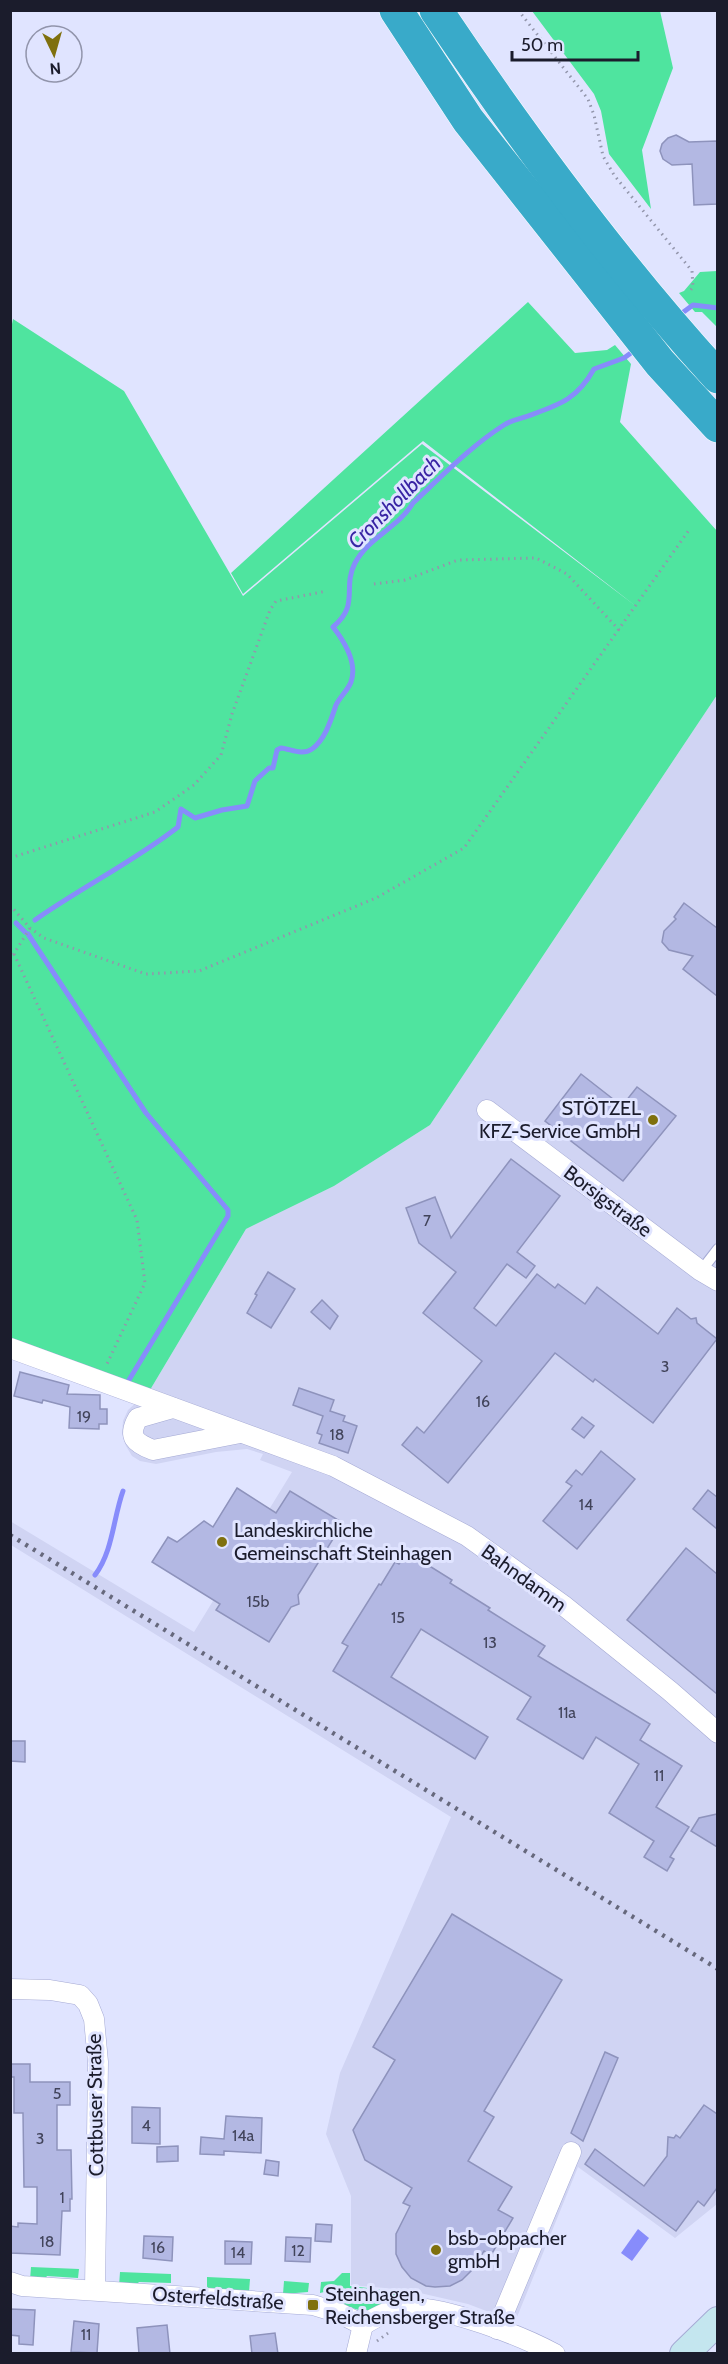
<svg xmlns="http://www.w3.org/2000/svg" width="728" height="2364" viewBox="0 0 728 2364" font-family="Cabin,sans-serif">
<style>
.built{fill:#d0d4f3}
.green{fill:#4fe49f}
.water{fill:#878cfb}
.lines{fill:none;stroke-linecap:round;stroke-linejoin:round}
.stream{stroke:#878cfb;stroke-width:5}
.building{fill:#b3b8e3;stroke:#8e93bc;stroke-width:1.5}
.lane-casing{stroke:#a5aad4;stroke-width:12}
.street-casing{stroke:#a5aad4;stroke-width:21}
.secondary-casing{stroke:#a5aad4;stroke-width:30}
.highway-casing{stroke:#fff;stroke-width:34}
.path{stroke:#9396ac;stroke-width:3;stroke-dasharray:1.5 4.5;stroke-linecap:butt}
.lane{stroke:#fff;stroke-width:10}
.street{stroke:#fff;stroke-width:20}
.secondary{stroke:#c4e6ef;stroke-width:28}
.highway{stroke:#39aac9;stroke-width:33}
.rail{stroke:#66687c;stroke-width:4.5;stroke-dasharray:3 6;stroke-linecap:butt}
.poi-dot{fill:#7f700e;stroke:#e0e4ff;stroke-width:2}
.labels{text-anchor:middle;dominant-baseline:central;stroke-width:6;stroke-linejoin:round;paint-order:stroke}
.number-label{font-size:16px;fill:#41435a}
.poi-label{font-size:20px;fill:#1b1c2c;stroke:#e0e4ff;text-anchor:start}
.street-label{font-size:20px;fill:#1b1c2c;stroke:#e0e4ff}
.water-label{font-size:21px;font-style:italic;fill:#3824a4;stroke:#e0e4ff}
</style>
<rect width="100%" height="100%" fill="#e0e4ff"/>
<polygon class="built" points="717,695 717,2204 675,2238 578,2167 515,2322 468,2304 407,2290 351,2285 351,2196 326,2134 340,2073 451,1817 11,1545 10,1521 194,1632 292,1472 260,1460 263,1454 247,1449 216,1452 156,1464 140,1461 132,1456 126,1446 122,1433 123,1421 128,1410 150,1390 246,1229 334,1186 430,1125"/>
<g class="green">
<polygon points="532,11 660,11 673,68 642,150 651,209 609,154 601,111 594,94"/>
<polygon points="717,271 718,271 717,327 702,312 695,312 679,293 684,291 700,272"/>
<polygon points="528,302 575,353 607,350 615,345 631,364 620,422 717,531 717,695 430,1125 334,1186 246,1229 150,1390 11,1340 10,334 13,319 124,391 243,596 422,444 637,607 423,441 243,594 231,573"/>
<polygon points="31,2267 79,2269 78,2278 47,2276 45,2279 30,2280"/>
<polygon points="120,2272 171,2274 171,2283 139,2282 134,2287 119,2286"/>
<polygon points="342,2273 350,2273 350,2286 412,2293 411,2300 390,2302 369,2310 359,2310 338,2304 340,2298 337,2289 320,2293 321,2282 334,2281"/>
<polygon points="207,2277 250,2279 249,2292 207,2290"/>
<polygon points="284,2281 309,2283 308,2292 283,2294"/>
</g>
<polygon class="water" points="638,2229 649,2238 632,2261 621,2253"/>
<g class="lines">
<g class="stream">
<polyline points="678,316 693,305 718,308"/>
<path d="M35 920C82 887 133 862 178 827L181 809 195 818 222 810 247 806 255 781 269 768H273L277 750 281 748C291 749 302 756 312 749 325 740 331 720 336 705 340 697 348 690 351 682 358 662 344 641 333 627 360 605 342 588 355 563 369 537 398 528 413 503 442 476 471 446 504 425 510 421 518 419 525 417 558 405 576 401 594 369L624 358 635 350"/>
<polyline points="16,923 25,932"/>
<polyline points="28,934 146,1113 228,1210 228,1216 129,1380"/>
<path d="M95 1575C113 1551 113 1519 123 1491"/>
</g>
</g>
<g class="building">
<polygon points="676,135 689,142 717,141 717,204 694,205 692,164 672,165 663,159 660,151 662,144 668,138"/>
<polygon points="684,903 717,928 717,996 683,969 693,956 669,950 662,942 664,931 676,919 674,917"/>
<polygon points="581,1074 622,1106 637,1087 676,1116 623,1181 545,1121"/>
<polygon points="511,1159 560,1196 517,1252 535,1266 526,1278 507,1264 474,1308 496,1326 537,1274 555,1288 558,1284 585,1304 597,1287 658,1334 677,1308 691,1319 696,1318 697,1323 717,1339 653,1423 595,1379 593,1382 555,1353 448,1483 402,1445 417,1427 424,1433 482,1361 423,1313 456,1272 419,1243 406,1208 435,1197 451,1238"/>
<polygon points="268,1272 295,1289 271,1328 247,1313 257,1295 255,1294"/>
<polygon points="322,1300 338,1316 330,1329 311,1312"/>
<polygon points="20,1372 69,1385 67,1394 100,1395 100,1409 107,1409 107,1424 99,1424 99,1429 69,1428 70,1407 43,1400 42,1403 14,1396"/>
<polygon points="299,1388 334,1400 330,1411 345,1416 343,1421 357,1426 348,1453 319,1443 322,1435 317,1433 323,1416 293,1405"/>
<polygon points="582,1417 594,1426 584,1438 572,1429"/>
<polygon points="601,1451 635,1479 577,1549 543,1521 572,1486 566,1482 576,1470 582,1475"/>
<polygon points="237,1488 276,1513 290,1491 343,1523 298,1595 299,1604 291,1607 269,1642 216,1610 220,1604 152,1562 168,1537 177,1542 204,1521 213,1527"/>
<polygon points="708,1490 717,1497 717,1529 693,1509"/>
<polygon points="686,1548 717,1574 717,1694 627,1620"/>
<polygon points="407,1552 452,1580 450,1583 490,1608 488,1610 545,1646 538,1656 650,1724 640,1740 682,1766 656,1807 689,1827 670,1857 674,1859 667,1871 644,1857 654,1841 609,1813 639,1764 596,1737 583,1759 517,1719 531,1697 421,1629 391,1677 488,1737 475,1759 333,1671 348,1646 342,1643 379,1584 381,1585 395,1562 399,1564"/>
<polygon points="10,1741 25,1741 25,1762 10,1761"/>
<polygon points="717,1814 717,1847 691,1831 699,1818"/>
<polygon points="452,1914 562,1980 484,2111 494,2117 468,2161 512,2187 498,2210 513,2218 491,2255 484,2251 472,2270 462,2280 450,2286 435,2287 426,2286 411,2278 402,2267 396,2254 396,2234 410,2206 403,2203 412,2188 365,2160 353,2130 395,2060 373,2047"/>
<polygon points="605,2052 618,2058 583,2141 571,2133"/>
<polygon points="10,2064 30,2064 30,2082 70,2082 70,2105 57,2105 57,2150 71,2150 72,2199 70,2199 70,2211 62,2211 60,2255 10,2253 10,2226 18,2227 18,2223 37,2224 37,2187 24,2187 23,2113 14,2113 14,2077 10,2077"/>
<polygon points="704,2105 717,2114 717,2188 704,2206 698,2201 676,2231 585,2164 595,2149 644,2186 667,2156 668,2137 674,2138 676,2135 680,2138"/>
<polygon points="132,2107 160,2108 160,2144 132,2143"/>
<polygon points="226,2116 262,2118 261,2153 224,2151 224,2155 200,2154 201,2137 224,2139"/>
<polygon points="178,2146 178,2161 157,2162 157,2147"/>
<polygon points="266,2160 279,2162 278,2176 264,2174"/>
<polygon points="316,2224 332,2225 331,2242 315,2241"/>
<polygon points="144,2236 173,2237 172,2261 143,2258"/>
<polygon points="286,2237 311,2238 310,2262 285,2261"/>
<polygon points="225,2241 252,2242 251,2264 225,2264"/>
<polygon points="10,2309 35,2310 33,2345 19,2344 19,2336 10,2335"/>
<polygon points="74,2321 99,2324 97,2353 71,2352"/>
<polygon points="167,2325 170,2354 139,2354 137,2328"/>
<polygon points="275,2333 278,2354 252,2354 250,2336"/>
</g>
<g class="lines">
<g class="lane-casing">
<polyline id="lane" points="701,1271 718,1249"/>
</g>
<g class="street-casing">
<g id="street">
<polyline points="487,1110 701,1271 718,1281"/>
<polyline points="10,1348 333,1466 467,1536 563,1605 670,1691 718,1733"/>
<path d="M173 1408 138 1418C127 1437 135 1443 153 1450L240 1433"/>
<polyline points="10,1989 50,1990 80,1995 88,2004 94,2019 98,2062 95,2290"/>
<polyline points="10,2282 22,2286 313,2305 339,2313 363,2325"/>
<path d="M363 2325C378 2316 392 2308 410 2308 447 2307 522 2336 555 2354"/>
<polyline points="497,2329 571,2152"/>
<polyline points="356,2354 363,2325"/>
</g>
</g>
<g class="secondary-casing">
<polyline id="secondary" points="684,2354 718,2321"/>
</g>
<g class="highway-casing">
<g id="highway">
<polyline points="396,10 468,120 660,363 718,426"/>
<path d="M436 10C522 138 614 263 718 377"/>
</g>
</g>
<g class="path">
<polyline points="518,10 588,99 594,115 603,156 614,175 692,271 693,287 689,292"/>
<polyline points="374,584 405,580 458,560 536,558 567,574 620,631"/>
<polyline points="10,858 155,812 194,785 221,755 232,714 270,610 276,601 327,591"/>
<polyline points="10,905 30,928 44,938 146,974 199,971 376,898 464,848 689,530"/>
<polyline points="14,954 137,1220 145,1283 106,1366"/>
<polyline points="10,960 30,928"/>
<polyline points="377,2341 391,2331"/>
</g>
<use href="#lane" class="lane"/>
<use href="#street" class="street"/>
<use href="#secondary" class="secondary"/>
<use href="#highway" class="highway"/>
<polyline class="rail" points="10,1535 718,1969"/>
</g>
<g class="poi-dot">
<circle cx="653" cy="1120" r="6"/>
<circle cx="222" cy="1542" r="6"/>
<circle cx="436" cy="2250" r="6"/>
<rect x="307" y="2299" width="12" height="12" rx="3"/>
</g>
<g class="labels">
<g class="number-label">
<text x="427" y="1220">7</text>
<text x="665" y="1366">3</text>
<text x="483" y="1401">16</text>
<text x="84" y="1416">19</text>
<text x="337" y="1434">18</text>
<text x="586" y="1504">14</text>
<text x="258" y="1601">15b</text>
<text x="398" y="1617">15</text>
<text x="490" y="1642">13</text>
<text x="567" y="1712">11a</text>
<text x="659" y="1775">11</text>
<text x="57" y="2093">5</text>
<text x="146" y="2125">4</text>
<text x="243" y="2135">14a</text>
<text x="40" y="2138">3</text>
<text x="62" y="2197">1</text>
<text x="47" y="2241">18</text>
<text x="158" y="2247">16</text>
<text x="298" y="2250">12</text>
<text x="238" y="2252">14</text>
<text x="86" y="2334">11</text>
</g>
<g class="poi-label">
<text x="641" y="1108" text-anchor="end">STÖTZEL<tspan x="641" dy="23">KFZ-Service GmbH</tspan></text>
<text x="234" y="1530">Landeskirchliche<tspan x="234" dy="23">Gemeinschaft Steinhagen</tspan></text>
<text x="448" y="2238">bsb-obpacher<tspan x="448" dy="23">gmbH</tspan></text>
<text x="325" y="2294">Steinhagen,<tspan x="325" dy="23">Reichensberger Straße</tspan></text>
</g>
<g class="street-label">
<text transform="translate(608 1201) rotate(37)">Borsigstraße</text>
<text transform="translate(524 1578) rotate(36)">Bahndamm</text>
<text transform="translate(95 2105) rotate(-91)">Cottbuser Straße</text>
<text transform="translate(218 2298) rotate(4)">Osterfeldstraße</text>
</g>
<g class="water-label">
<text transform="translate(394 502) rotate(-45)">Cronshollbach</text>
</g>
</g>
<rect width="728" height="2364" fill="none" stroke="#1b1c2c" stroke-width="24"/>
<g transform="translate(54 54) rotate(175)"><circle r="28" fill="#e0e4ff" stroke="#9194ab" stroke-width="1.5"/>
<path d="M0-4.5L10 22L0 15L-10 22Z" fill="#7f700e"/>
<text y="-9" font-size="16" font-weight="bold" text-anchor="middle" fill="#1b1c2c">N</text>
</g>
<path d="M512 51v9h126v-9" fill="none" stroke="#1b1c2c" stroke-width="3"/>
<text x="521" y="51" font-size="18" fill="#1b1c2c" stroke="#e0e4ff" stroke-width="4.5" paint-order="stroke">50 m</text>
</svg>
